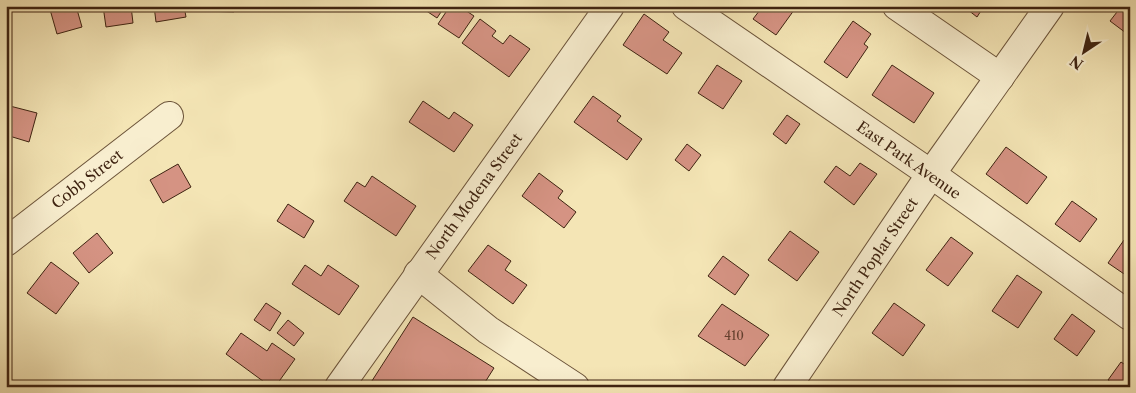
<svg xmlns="http://www.w3.org/2000/svg" width="1136" height="393" viewBox="0 0 1136 393" font-family="'Libre Caslon Text',serif">
<style>
.building{fill:#d59383;stroke:#3e2311}
.lines{fill:none;stroke-linecap:round;stroke-linejoin:round}
.minor-casing{stroke:#6c543a;stroke-width:30}
.minor{stroke:#f8eecf;stroke-width:28}
.labels{text-anchor:middle;dominant-baseline:central;stroke-width:5;stroke-linejoin:round;paint-order:stroke}
.number-label{font-size:12px;fill:#643f2e}
.street-label{font-size:15px;fill:#3e2311;stroke:#f8eecf}
</style>
<rect width="100%" height="100%" fill="#f4e5b5"/>
<filter id="stains"><feTurbulence type="fractalNoise" baseFrequency=".004" numOctaves="4"/><feColorMatrix values="0 0 0 0 .2 0 0 0 0 .09 0 0 0 0 .02 0 0 0 .5 -.17"/></filter>
<radialGradient id="worn" r=".72"><stop offset=".6" stop-color="#630" stop-opacity="0"/><stop offset="1" stop-color="#630" stop-opacity=".3"/></radialGradient>
<g class="building">
<polygon points="49,6 76,6 82,27 57,34"/>
<polygon points="103,6 131,6 133,23 106,27"/>
<polygon points="154,6 184,6 186,17 156,22"/>
<polygon points="204,6 234,6 234,12 203,11"/>
<polygon points="424,6 445,6 437,18 422,8"/>
<polygon points="450,6 459,6 474,16 459,38 438,24"/>
<polygon points="763,6 797,6 776,35 753,19"/>
<polygon points="963,6 984,6 977,17"/>
<polygon points="1110,6 1130,6 1130,36 1110,21 1117,12"/>
<polygon points="644,14 669,32 663,40 682,53 667,74 623,45"/>
<polygon points="480,19 496,31 492,36 503,44 510,35 530,49 509,77 462,43"/>
<polygon points="853,21 871,34 864,44 868,47 847,78 824,62"/>
<polygon points="717,65 742,81 723,109 698,93"/>
<polygon points="892,65 934,93 914,123 872,95"/>
<polygon points="593,96 621,116 617,121 642,139 627,160 574,122"/>
<polygon points="423,101 449,119 454,112 473,125 454,152 409,122"/>
<polygon points="6,105 37,113 29,142 6,135"/>
<polygon points="787,115 800,124 786,144 773,134"/>
<polygon points="687,144 701,155 689,171 675,160"/>
<polygon points="1006,147 1047,177 1027,204 986,174"/>
<polygon points="860,163 877,174 854,205 824,182 836,166 850,176"/>
<polygon points="178,164 191,187 163,203 150,180"/>
<polygon points="539,173 563,191 558,198 576,212 564,228 522,196"/>
<polygon points="372,176 416,206 396,236 344,201 357,182 365,187"/>
<polygon points="1072,201 1097,219 1080,242 1055,224"/>
<polygon points="288,204 314,221 304,238 277,221"/>
<polygon points="790,231 819,252 797,281 768,260"/>
<polygon points="97,233 113,253 89,273 73,253"/>
<polygon points="951,237 973,253 948,286 926,270"/>
<polygon points="1124,240 1130,244 1130,278 1108,263"/>
<polygon points="488,245 511,261 505,270 527,285 513,304 468,271"/>
<polygon points="723,256 749,275 735,295 708,276"/>
<polygon points="51,262 79,283 56,314 27,293"/>
<polygon points="305,265 321,276 328,265 359,286 339,315 292,284"/>
<polygon points="1017,275 1042,292 1018,328 992,311"/>
<polygon points="266,303 281,313 270,331 254,320"/>
<polygon points="894,303 925,325 903,356 872,333"/>
<polygon points="722,304 769,335 745,366 698,336"/>
<polygon points="1072,314 1095,331 1077,356 1054,339"/>
<polygon points="413,317 494,368 482,387 368,387"/>
<polygon points="288,320 304,333 294,346 277,333"/>
<polygon points="241,333 267,351 272,343 295,359 275,387 271,387 226,354"/>
<polygon points="1121,362 1130,368 1130,387 1117,387 1108,380"/>
</g>
<g class="lines">
<g class="minor-casing">
<g id="minor">
<polyline points="686,6 931,174 1130,316"/>
<polyline points="897,6 1000,77"/>
<polyline points="6,242 169,116"/>
<polyline points="418,274 488,330 575,387"/>
<polyline points="339,387 610,6"/>
<polyline points="787,387 931,174 1050,6"/>
</g>
</g>
<use href="#minor" class="minor"/>
</g>
<g class="labels">
<g class="number-label">
<text x="734" y="335">410</text>
</g>
<g class="street-label">
<text transform="translate(909 160) rotate(35)">East Park Avenue</text>
<text transform="translate(87 179) rotate(-38)">Cobb Street</text>
<text transform="translate(474 196) rotate(-54)">North Modena Street</text>
<text transform="translate(875 257) rotate(-56)">North Poplar Street</text>
</g>
</g>
<rect width="1136" height="393" fill="none" stroke="#f4e5b5" stroke-width="25"/>
<rect x="8" y="8" width="1121" height="378" fill="none" stroke="#3e2311" stroke-width="2.5"/>
<rect x="12" y="12" width="1111" height="368" fill="none" stroke="#3e2311"/>
<g transform="translate(1084 52) rotate(215)" stroke="#f8eecf" stroke-width="4" paint-order="stroke">
<path d="M0-4L9 19L0 12L-9 19Z" fill="#3e2311"/>
<text y="-8" font-size="14" font-weight="bold" text-anchor="middle" fill="#3e2311">N</text>
</g>
<rect width="100%" height="100%" filter="url(#stains)"/>
<rect width="100%" height="100%" fill="url(#worn)"/>
</svg>
